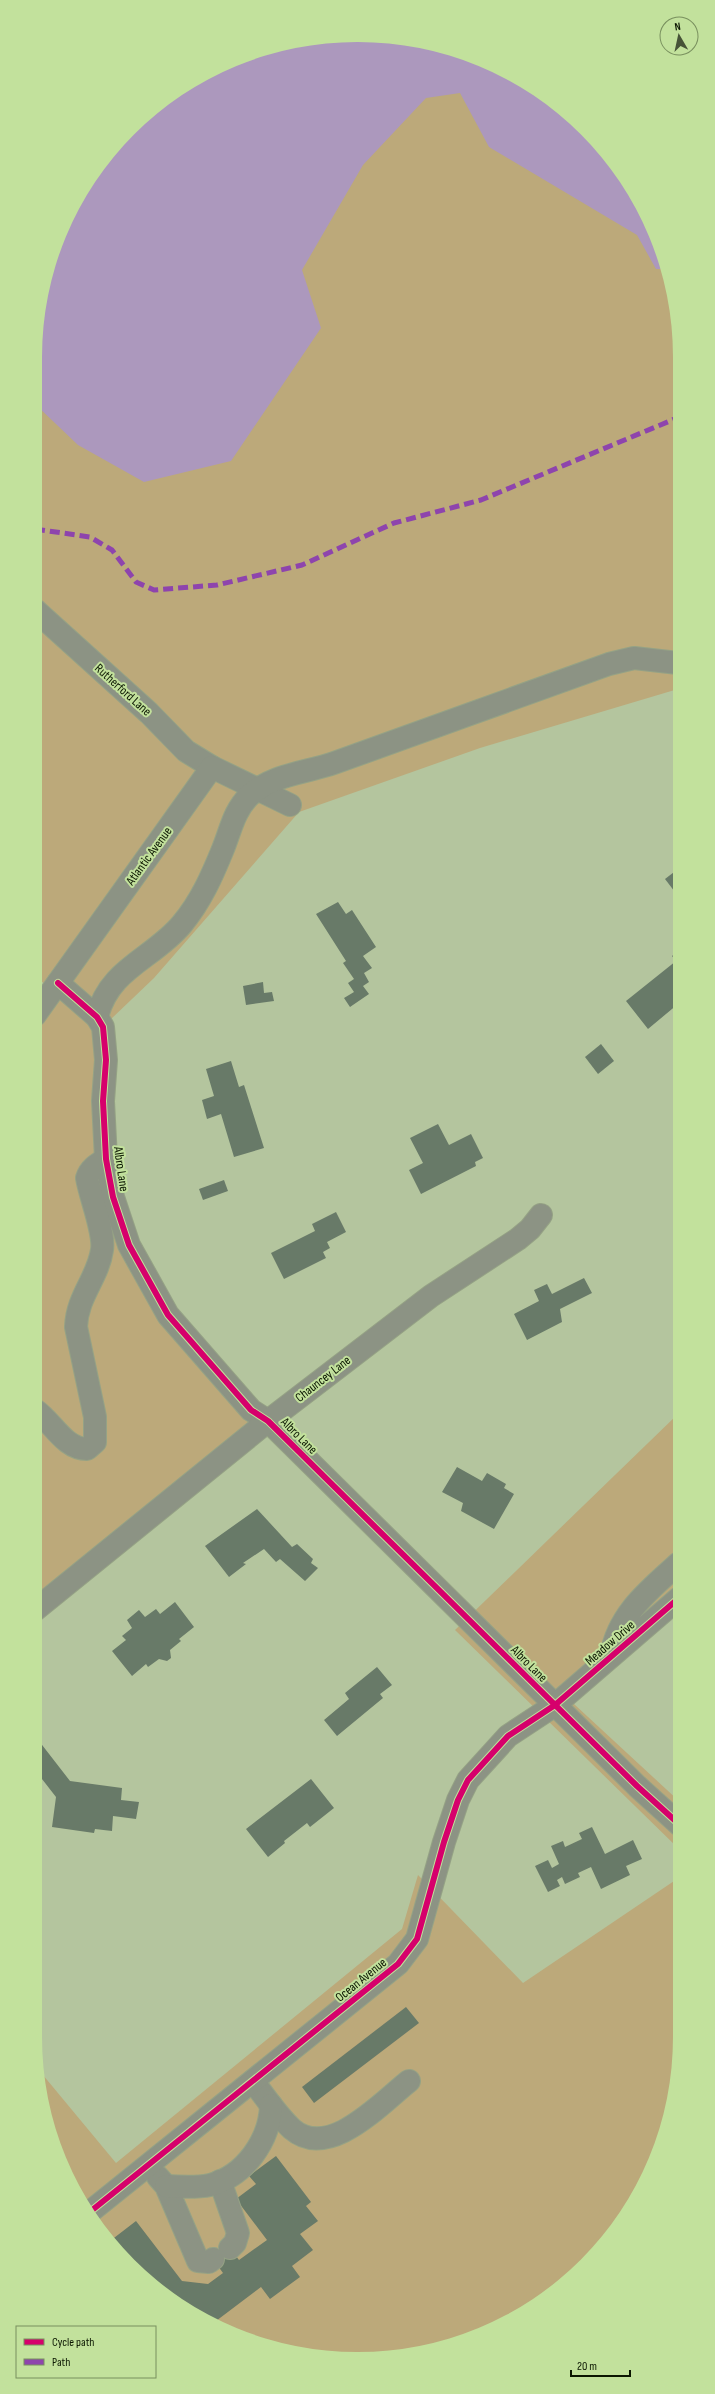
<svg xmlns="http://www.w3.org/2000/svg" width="715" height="2394" viewBox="0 0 715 2394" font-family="'Sofia Sans Condensed',sans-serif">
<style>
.green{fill:#bca97a}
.water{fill:#ac98bd}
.building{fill:#687a68}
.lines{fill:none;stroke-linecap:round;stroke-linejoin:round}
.minor-casing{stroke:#95a285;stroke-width:24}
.minor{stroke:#8c9384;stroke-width:22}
.quiet{stroke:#8e44ad;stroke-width:5;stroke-dasharray:10 5;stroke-linecap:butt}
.cycleway-casing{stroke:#c2e19c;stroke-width:8}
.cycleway{stroke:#d6006c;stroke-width:6}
.labels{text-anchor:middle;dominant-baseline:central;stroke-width:4;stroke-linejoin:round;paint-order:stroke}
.street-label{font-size:13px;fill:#0b1600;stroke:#c2e19c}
</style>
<rect width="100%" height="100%" fill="#b4c59e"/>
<g class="green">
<path d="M357 35 420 41 500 68 586 130 647 215 677 316 678 689 480 748 299 812 154 978 110 1020 120 1247 260 1422 35 1604V1026L58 993 35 977V358C37 337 37 315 41 294 69 169 168 68 294 41 314 37 337 37 357 35Z"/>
<polygon points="679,1413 679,1586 561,1692 680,1802 680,1850 455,1630"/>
<polygon points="418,1875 523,1983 680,1877 680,2036 674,2099 637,2198 600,2249 554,2292 461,2342 399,2356 336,2358 274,2348 246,2337 215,2326 161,2292 115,2249 59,2160 41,2099 38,2069 116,2163 402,1929"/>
</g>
<path class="water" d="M357 35 420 41 500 68 586 130 647 215 663 269H656L637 235 489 147 460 93 426 98 363 165 302 270 321 328 231 461 144 482 78 445 35 404C35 368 34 330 41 295 62 190 137 103 233 60 272 43 315 39 357 35Z"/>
<g class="building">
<polygon points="678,869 678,896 665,879"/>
<polygon points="338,902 346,914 352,910 376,947 363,956 372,968 364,973 369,982 363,986 369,994 350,1007 344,998 354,992 348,983 354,979 343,963 346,961 316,914"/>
<polygon points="678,951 678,1004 648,1029 626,1001 676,961 672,956"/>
<polygon points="263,982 264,993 272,992 274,1001 246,1005 243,986"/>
<polygon points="601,1044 614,1061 598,1074 585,1057"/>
<polygon points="231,1061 239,1087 244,1085 264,1148 234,1157 221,1114 207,1119 202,1100 214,1096 206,1069"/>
<polygon points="438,1124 449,1145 471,1134 483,1158 475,1162 476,1166 421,1194 409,1170 423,1163 410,1138"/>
<polygon points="224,1180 228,1191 203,1200 199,1189"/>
<polygon points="336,1212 346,1232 327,1242 330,1248 323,1252 326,1258 284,1279 271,1253 315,1231 312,1224"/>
<polygon points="584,1278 592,1293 560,1309 562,1322 527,1340 514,1314 539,1301 534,1290 547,1284 552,1294"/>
<polygon points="457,1467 482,1481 487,1473 506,1484 504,1488 514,1494 494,1529 461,1511 463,1503 442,1492"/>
<polygon points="257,1509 292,1547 297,1544 313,1559 311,1563 318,1568 305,1581 280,1559 276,1562 264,1549 243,1563 246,1564 229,1577 205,1546"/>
<polygon points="175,1602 194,1627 179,1639 181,1641 170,1650 171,1658 167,1661 159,1659 148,1667 146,1664 132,1676 112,1651 126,1640 122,1636 132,1628 127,1620 139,1610 145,1617 156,1609 160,1614"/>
<polygon points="377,1667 392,1685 380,1694 383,1698 337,1736 324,1720 349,1699 345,1693"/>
<polygon points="39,1741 70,1781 122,1788 121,1800 139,1802 136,1819 113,1816 112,1831 95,1829 94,1833 52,1827 56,1797 35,1770 35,1744"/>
<polygon points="311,1779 334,1808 310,1827 307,1823 284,1841 285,1843 268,1857 246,1829"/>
<polygon points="592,1827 605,1854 633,1840 642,1859 626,1866 630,1875 601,1889 591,1867 578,1873 580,1877 565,1884 562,1877 557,1880 560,1886 548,1892 535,1866 548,1860 552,1868 559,1864 551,1846 563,1841 565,1847 582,1839 579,1833"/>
<polygon points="406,2007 419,2023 314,2103 302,2087"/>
<polygon points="276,2156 311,2202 306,2206 318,2221 300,2234 313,2250 292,2266 300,2277 270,2299 261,2287 216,2321 220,2325 218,2327 161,2292 115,2249 110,2241 136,2221 182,2281 208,2284 223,2273 210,2255 226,2243 239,2260 267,2240 236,2199 256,2184 249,2176"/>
</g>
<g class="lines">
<g class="minor-casing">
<g id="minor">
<polyline points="35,610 149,713 186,751 212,767"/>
<polyline points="58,983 97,1017 103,1027 106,1060 103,1101 106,1159 113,1197 129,1245 168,1315 251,1410 268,1421 637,1786 680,1825"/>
<polyline points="35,1015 212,767 290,805"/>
<path d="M97 1017C109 968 153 959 182 924 201 901 212 876 223 849 231 829 234 811 249 796 272 774 306 773 334 763 426 730 517 697 609 664L634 658 678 663"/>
<path d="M35 1410C52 1421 64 1449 87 1449L95 1442V1417L76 1327C77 1296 98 1278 102 1250 105 1233 90 1197 87 1178 90 1168 98 1164 106 1159"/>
<polyline points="35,1610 268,1421 431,1296 518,1239 530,1229 541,1215"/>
<path d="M611 1656C618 1614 649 1590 679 1563"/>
<path d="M253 2081C265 2097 277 2115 292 2129 329 2161 381 2103 409 2081"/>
<polyline points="158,2177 166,2186 198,2261 209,2262 213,2259"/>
<polyline points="220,2181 238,2233 235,2243 230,2248"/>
<path d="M166 2186C180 2187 196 2188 210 2185 245 2176 270 2140 271 2105"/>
<polyline points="91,2211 398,1964 417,1939 444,1842 458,1800 468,1780 508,1736 555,1705 679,1598"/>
</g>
</g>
<use href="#minor" class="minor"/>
<polyline class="quiet" points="35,529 90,537 112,550 136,582 154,590 217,585 302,565 394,523 481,500 677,418"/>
<g class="cycleway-casing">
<g id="cycleway">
<polyline points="58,983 97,1017 103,1027 106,1060 103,1101 106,1159 113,1197 129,1245 168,1315 251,1410 268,1421 637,1786 680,1825"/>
<polyline points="91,2211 398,1964 417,1939 444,1842 458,1800 468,1780 508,1736 555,1705 679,1598"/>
</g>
</g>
<use href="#cycleway" class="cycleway"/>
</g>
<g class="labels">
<g class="street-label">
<text transform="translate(123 690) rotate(42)">Rutherford Lane</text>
<text transform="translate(149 856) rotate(-54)">Atlantic Avenue</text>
<text transform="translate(121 1169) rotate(82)">Albro Lane</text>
<text transform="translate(323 1379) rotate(-38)">Chauncey Lane</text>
<text transform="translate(299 1436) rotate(45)">Albro Lane</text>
<text transform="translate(610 1643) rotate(-41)">Meadow Drive</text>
<text transform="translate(529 1664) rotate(45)">Albro Lane</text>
<text transform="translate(361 1980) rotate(-39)">Ocean Avenue</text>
</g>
</g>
<path d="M0 0H715V2394H0ZM357 42H358A315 315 0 0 1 673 357V2037A315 315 0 0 1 358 2352H357A315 315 0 0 1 42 2037V357A315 315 0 0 1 357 42Z" fill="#c2e19c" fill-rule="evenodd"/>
<rect x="16" y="2326" width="140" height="52" fill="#c2e19c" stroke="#79905e"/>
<rect x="24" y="2339" width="20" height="6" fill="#d6006c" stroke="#79905e"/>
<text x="52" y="2346" font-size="12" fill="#0b1600">Cycle path</text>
<rect x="24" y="2359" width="20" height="6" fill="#8e44ad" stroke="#79905e"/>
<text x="52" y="2366" font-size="12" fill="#0b1600">Path</text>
<g transform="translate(679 36) rotate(351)"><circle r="19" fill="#c2e19c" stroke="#79905e"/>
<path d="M0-3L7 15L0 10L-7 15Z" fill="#465337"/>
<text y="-6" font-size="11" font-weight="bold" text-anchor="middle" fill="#0b1600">N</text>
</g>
<path d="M571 2370v6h59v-6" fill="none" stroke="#0b1600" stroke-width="2"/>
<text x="577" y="2370" font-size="12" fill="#0b1600" stroke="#c2e19c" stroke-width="3" paint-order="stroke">20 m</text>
</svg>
